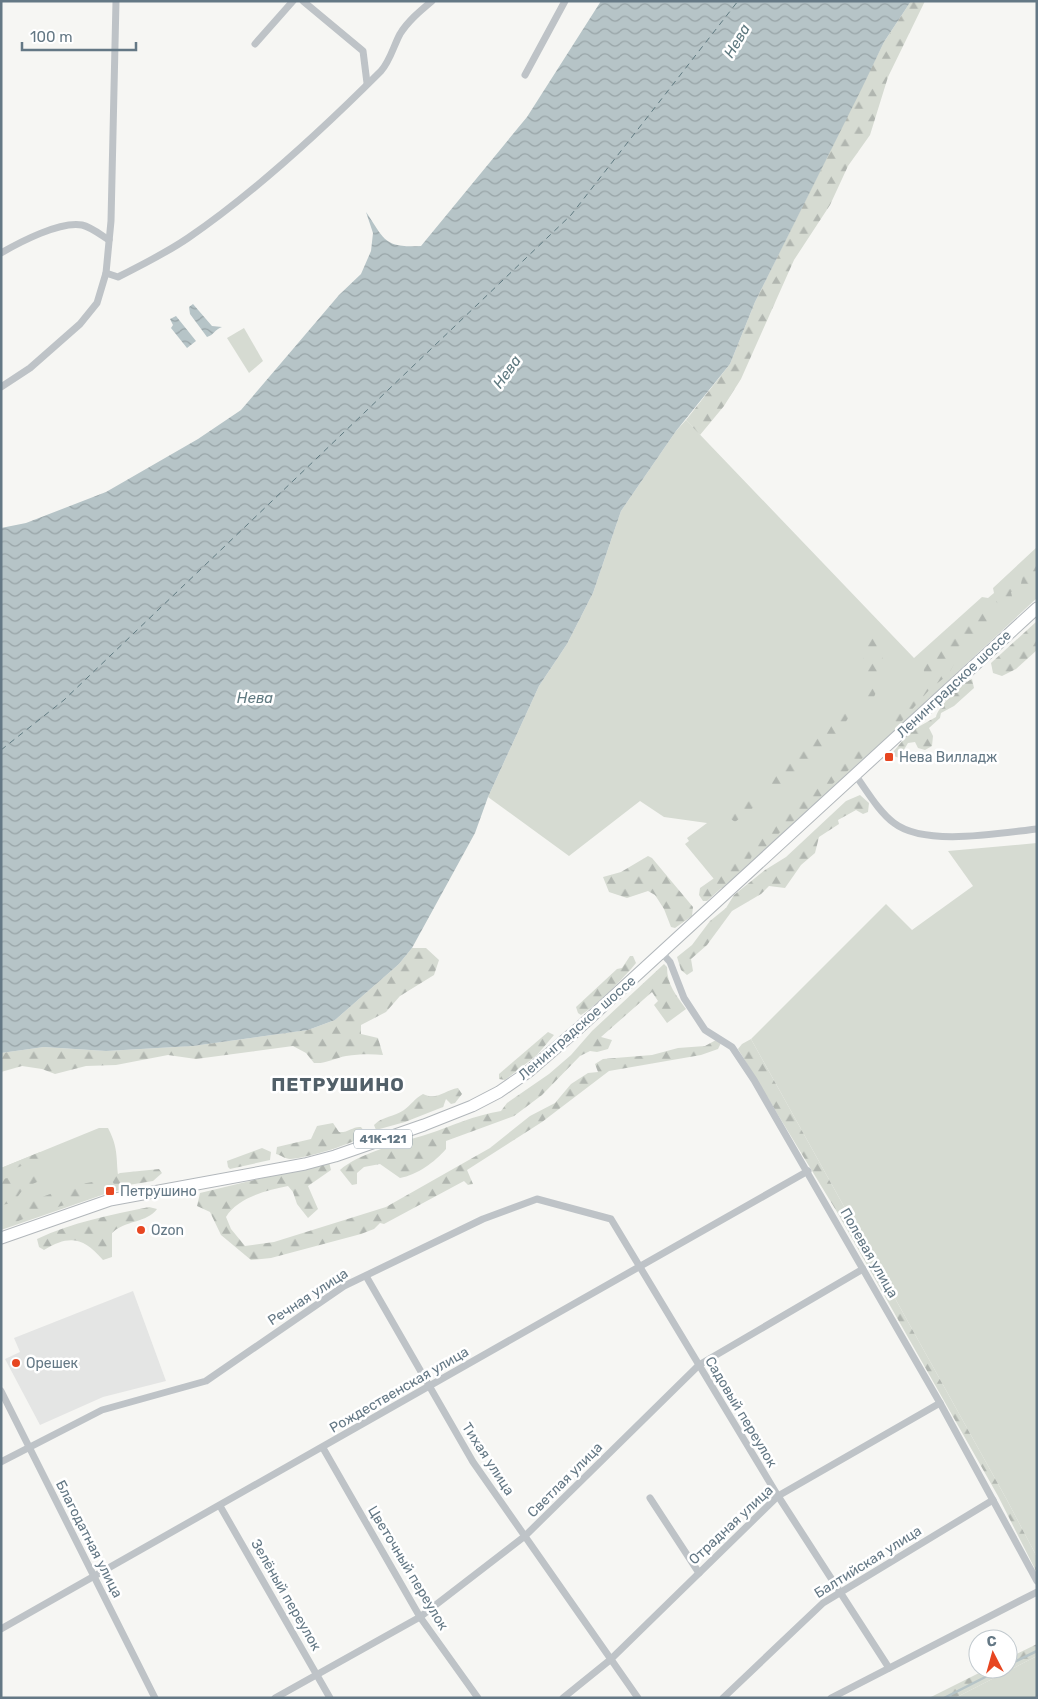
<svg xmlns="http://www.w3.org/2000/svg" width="1038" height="1699" viewBox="0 0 1038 1699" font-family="Rubik,sans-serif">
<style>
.built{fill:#e4e5e4}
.grass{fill:#d6dbd2}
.forest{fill:url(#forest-firs)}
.water{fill:url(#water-waves)}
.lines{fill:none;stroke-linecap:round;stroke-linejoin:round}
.stream{stroke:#b6c4c7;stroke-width:2.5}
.ferry{stroke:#607a81;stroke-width:1;stroke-dasharray:6 5;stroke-linecap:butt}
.primary-casing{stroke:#b2b7bb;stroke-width:13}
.minor{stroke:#bec3c7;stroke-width:7}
.primary{stroke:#fff;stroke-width:11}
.poi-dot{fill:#e74621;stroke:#fff;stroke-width:2}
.labels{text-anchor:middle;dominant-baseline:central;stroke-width:5;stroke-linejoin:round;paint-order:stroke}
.shield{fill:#fff;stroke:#92a0aa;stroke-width:1}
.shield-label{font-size:12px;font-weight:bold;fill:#647885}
.street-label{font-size:14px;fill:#647885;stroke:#fff}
.poi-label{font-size:14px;fill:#647885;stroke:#fff;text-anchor:start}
.water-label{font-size:15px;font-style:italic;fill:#607a81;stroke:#fff}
.district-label{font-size:19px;font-weight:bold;letter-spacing:1px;fill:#526069;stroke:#fff}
</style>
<defs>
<pattern id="forest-firs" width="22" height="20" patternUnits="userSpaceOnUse" patternTransform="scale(1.25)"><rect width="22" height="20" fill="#d6dbd2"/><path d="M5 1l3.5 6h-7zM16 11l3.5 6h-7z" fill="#b1b6b0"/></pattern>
<pattern id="water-waves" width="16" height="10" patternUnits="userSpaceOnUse" patternTransform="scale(1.25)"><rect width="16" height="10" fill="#b6c4c7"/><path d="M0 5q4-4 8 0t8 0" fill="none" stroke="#98a4a7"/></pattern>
</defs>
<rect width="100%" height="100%" fill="#f6f6f3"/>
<polygon class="built" points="133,1291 166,1381 103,1397 40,1425 5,1359 20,1352 14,1338"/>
<g class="grass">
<polygon points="244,328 263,361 249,373 227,338"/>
<polygon points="686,420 914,658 982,597 988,598 994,593 993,588 1037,547 1037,598 723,890 685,844 689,841 687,838 707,823 664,817 640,801 569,856 488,797 539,686 567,644 593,593 621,511 676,431"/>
<polygon points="1037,843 1037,1557 1007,1500 751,1039 886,904 912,930 973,886 948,851"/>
<path d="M99 1128H108C122 1154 113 1166 122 1190L115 1191 112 1186 107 1187 105 1194 1 1230V1168Z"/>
<polygon points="1037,1656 1037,1698 955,1698"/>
</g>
<g class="forest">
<polygon points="911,1 925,1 888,77 870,135 848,166 830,205 794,260 741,379 724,406 700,435 686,420 730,364 755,302 884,42"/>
<polygon points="1037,560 1037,586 1025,589 1022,587 1011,592 1013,601 1006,610 994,600 988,609 989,620 984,625 949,655 954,664 949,674 930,689 901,722 896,723 892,715 905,700 930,679 925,676 923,667 929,658 999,593 1021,584 1023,572"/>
<polygon points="1037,621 1037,650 1016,669 1002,676 993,673 991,663"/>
<path d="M871 634 879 639C886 660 882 682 872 701L866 699 864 688 863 644Z"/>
<path d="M972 679 974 688 954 706 941 713 940 718 929 728 933 736 932 746 925 750 918 748 915 742 908 743 899 758 894 756 893 752 911 731 936 717C937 708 962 683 972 679Z"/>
<path d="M847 709 852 712C843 727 833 740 820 752 807 765 791 773 778 787L774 788 768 782V777L773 770 829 729 840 711Z"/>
<polygon points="867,744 865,756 830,786 811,808 784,828 766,847 753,854 748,864 707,901 703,901 699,895 700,888 720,874 731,861 752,846 758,832 791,812 803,794 826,772 844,761 850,753"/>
<polygon points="860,795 869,803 868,812 863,814 856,810 838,820 839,824 819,837 815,853 801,865 785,888 769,886 761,894 732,911 707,945 691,959 693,971 687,975 681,970 677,957 692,945 710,921 726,908 734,895 765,870 786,857 846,801"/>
<polygon points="757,796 758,804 735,822 731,819 730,812"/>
<polygon points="648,856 652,858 693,907 692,916 675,928 671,927 664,909 655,895 648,891 627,898 609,892 603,877 621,872"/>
<path d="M412 948H426L439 960 434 975 400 996 386 1012 361 1025V1034L378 1038 383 1055C371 1054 359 1054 346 1056 335 1058 326 1064 314 1063L306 1053 293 1046 196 1059 168 1055 116 1065 86 1066 55 1074 42 1069 22 1066 1 1072V1053L44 1047 106 1051 193 1046 308 1030 335 1020 399 964Z"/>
<path d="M630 956H633L636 963C624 978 597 1005 581 1015L578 1013 576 1007 617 969 622 968Z"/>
<path d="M664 964 667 967C667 985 676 995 686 1009L667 1023 654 1005 658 1001 652 992 601 1037 612 1040 608 1049 597 1052 590 1051 580 1056 542 1095 514 1116 446 1141V1149C435 1162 417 1175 400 1178L380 1164 364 1167 357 1173V1184L352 1185 340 1170C357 1154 405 1141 428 1134 455 1125 472 1116 501 1111L507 1103 549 1074 571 1055 592 1031Z"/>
<polygon points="548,1032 554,1035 537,1055 505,1080 499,1079 499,1074"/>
<polygon points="751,1039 1007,1500 1037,1557 1037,1573 998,1496 837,1212 738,1049 742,1044"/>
<path d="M716 1040 722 1041 718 1049 701 1055 609 1071 542 1122 467 1170 473 1184 468 1185 464 1181 384 1224 380 1223 374 1229 361 1234 271 1258 251 1260 221 1235 210 1212 197 1206 200 1193 329 1162 331 1170 308 1186 318 1209 308 1218 297 1204 293 1192 288 1186C267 1190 237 1198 226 1217L231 1229 245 1246 274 1242 386 1207 490 1148 530 1116 555 1103 571 1084 588 1073 598 1072 595 1064 603 1059 652 1055 678 1048 705 1046Z"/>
<path d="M458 1088 462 1094 455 1103 451 1104 446 1099 443 1107 405 1122 376 1130 374 1125C383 1116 394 1117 404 1110 411 1105 415 1098 423 1094 437 1101 445 1090 458 1088Z"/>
<path d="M333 1123 339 1132C348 1133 353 1126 361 1127L366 1134C358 1143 303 1159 290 1159 285 1159 281 1155 276 1154L277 1147 311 1139 317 1126Z"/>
<polygon points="262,1148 271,1152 270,1160 230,1169 228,1167 227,1161"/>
<path d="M40 1152 44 1157 1 1174 2 1179C14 1178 24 1171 37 1169L41 1178 37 1182 24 1188 13 1203 1 1205C1 1192 1 1181 1 1168Z"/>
<polygon points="159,1169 162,1173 153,1181 116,1187 110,1178 120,1173"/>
<path d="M98 1181 101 1189 87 1199 43 1211 1 1228V1213C33 1201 64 1186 98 1181Z"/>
<path d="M149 1207 157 1209C147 1223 125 1220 112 1233V1257L103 1260C84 1238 70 1234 44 1250L39 1247 37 1239C73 1222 110 1215 149 1207Z"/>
<polygon points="1037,1644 1037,1656 955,1698 929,1698 987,1669 1008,1669 1008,1658"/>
</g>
<g class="water">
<path d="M601 1H911L884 42 862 88 755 302 730 364 676 431 621 511 593 593 567 644 539 686 488 797 475 833 412 948 399 964 335 1020 308 1030 193 1046 106 1051 44 1047 1 1053V528L26 523 106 492 198 439 241 410 339 295 361 274 371 251 373 233 366 212C385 240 384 248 421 246L527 117Z"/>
<path d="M193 304 212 326 222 327C215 329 214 335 207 337L190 314 189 307Z"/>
<polygon points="176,316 196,341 187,348 171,328 173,325 170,319"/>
</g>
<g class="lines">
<g class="stream">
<polyline points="1008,1665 1037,1651"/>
<polyline points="944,1698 1001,1669"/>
</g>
<polyline class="ferry" points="1,750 64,700 571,215 738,1"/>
<g class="primary-casing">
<polyline id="primary" points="1,1238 110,1200 305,1164 335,1156 424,1125 472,1106 499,1092 528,1072 579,1028 1037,608"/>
</g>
<g class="minor">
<polyline points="303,1 363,51 367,83"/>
<polyline points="255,44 293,1"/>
<polyline points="525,75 565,1"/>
<path d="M1 253C20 242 60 221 82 225 91 227 101 235 109 240"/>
<path d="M106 273 118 277C142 265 166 253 188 238 254 193 324 128 381 71 390 61 394 45 400 34 408 21 420 11 432 1"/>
<polyline points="1,387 30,368 80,324 97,303 106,273 111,221 116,1"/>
<path d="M856 776C867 791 879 812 894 823 925 847 1000 833 1037 829"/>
<polyline points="662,953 670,962 684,998 705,1030 732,1047 754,1080 940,1403 1037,1581"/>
<polyline points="366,1276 473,1462 638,1698"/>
<polyline points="1,1391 155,1698"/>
<polyline points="323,1448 420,1617 478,1698"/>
<polyline points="1,1462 102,1410 206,1381 344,1286 483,1219 537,1199 611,1219 778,1496 889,1668"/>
<polyline points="650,1498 699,1573"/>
<polyline points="220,1506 330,1698"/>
<polyline points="1,1629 808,1171"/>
<polyline points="275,1698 420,1617 525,1536 699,1365 863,1269"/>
<polyline points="563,1698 610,1660 778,1496 940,1403"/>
<polyline points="723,1698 823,1603 993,1500"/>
<polyline points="831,1698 1037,1592"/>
</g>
<use href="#primary" class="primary"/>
</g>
<g class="poi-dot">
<rect x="884" y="752" width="10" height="10" rx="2.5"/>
<rect x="105" y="1186" width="10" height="10" rx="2.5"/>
<circle cx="141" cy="1230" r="5"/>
<circle cx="16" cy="1363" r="5"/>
</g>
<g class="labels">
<rect class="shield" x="354" y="1129.5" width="58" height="19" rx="4"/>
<g class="shield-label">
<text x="383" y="1139">41К-121</text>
</g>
<g class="street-label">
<text transform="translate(954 684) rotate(-43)">Ленинградское шоссе</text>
<text transform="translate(577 1028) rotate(-41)">Ленинградское шоссе</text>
<text transform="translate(869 1253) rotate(60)">Полевая улица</text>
<text transform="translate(308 1297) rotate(-33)">Речная улица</text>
<text transform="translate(399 1390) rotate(-30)">Рождественская улица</text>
<text transform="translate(741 1412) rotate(59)">Садовый переулок</text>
<text transform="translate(488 1459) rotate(57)">Тихая улица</text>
<text transform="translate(565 1480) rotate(-45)">Светлая улица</text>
<text transform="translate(731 1525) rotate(-43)">Отрадная улица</text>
<text transform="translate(89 1539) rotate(63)">Благодатная улица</text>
<text transform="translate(868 1562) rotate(-32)">Балтийская улица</text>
<text transform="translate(408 1568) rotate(59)">Цветочный переулок</text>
<text transform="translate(286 1595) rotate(60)">Зелёный переулок</text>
</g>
<g class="poi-label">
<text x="899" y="757">Нева Вилладж</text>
<text x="120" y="1191">Петрушино</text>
<text x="151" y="1230">Ozon</text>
<text x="26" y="1363">Орешек</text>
</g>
<g class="water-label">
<text transform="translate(737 41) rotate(-59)">Нева</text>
<text transform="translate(507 372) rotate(-54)">Нева</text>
<text x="255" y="698">Нева</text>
</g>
<g class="district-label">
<text x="338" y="1084">ПЕТРУШИНО</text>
</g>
</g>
<rect width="1038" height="1699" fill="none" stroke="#647885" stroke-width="5"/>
<g transform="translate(993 1654) rotate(354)"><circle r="24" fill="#ffffff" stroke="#c1c9ce"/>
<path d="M0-4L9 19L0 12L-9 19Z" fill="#e74621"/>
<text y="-8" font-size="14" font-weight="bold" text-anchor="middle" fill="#647885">С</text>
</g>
<path d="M22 42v8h114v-8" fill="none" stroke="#647885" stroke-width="2.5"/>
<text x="30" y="42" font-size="15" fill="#647885" stroke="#ffffff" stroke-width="4" paint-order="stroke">100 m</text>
</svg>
